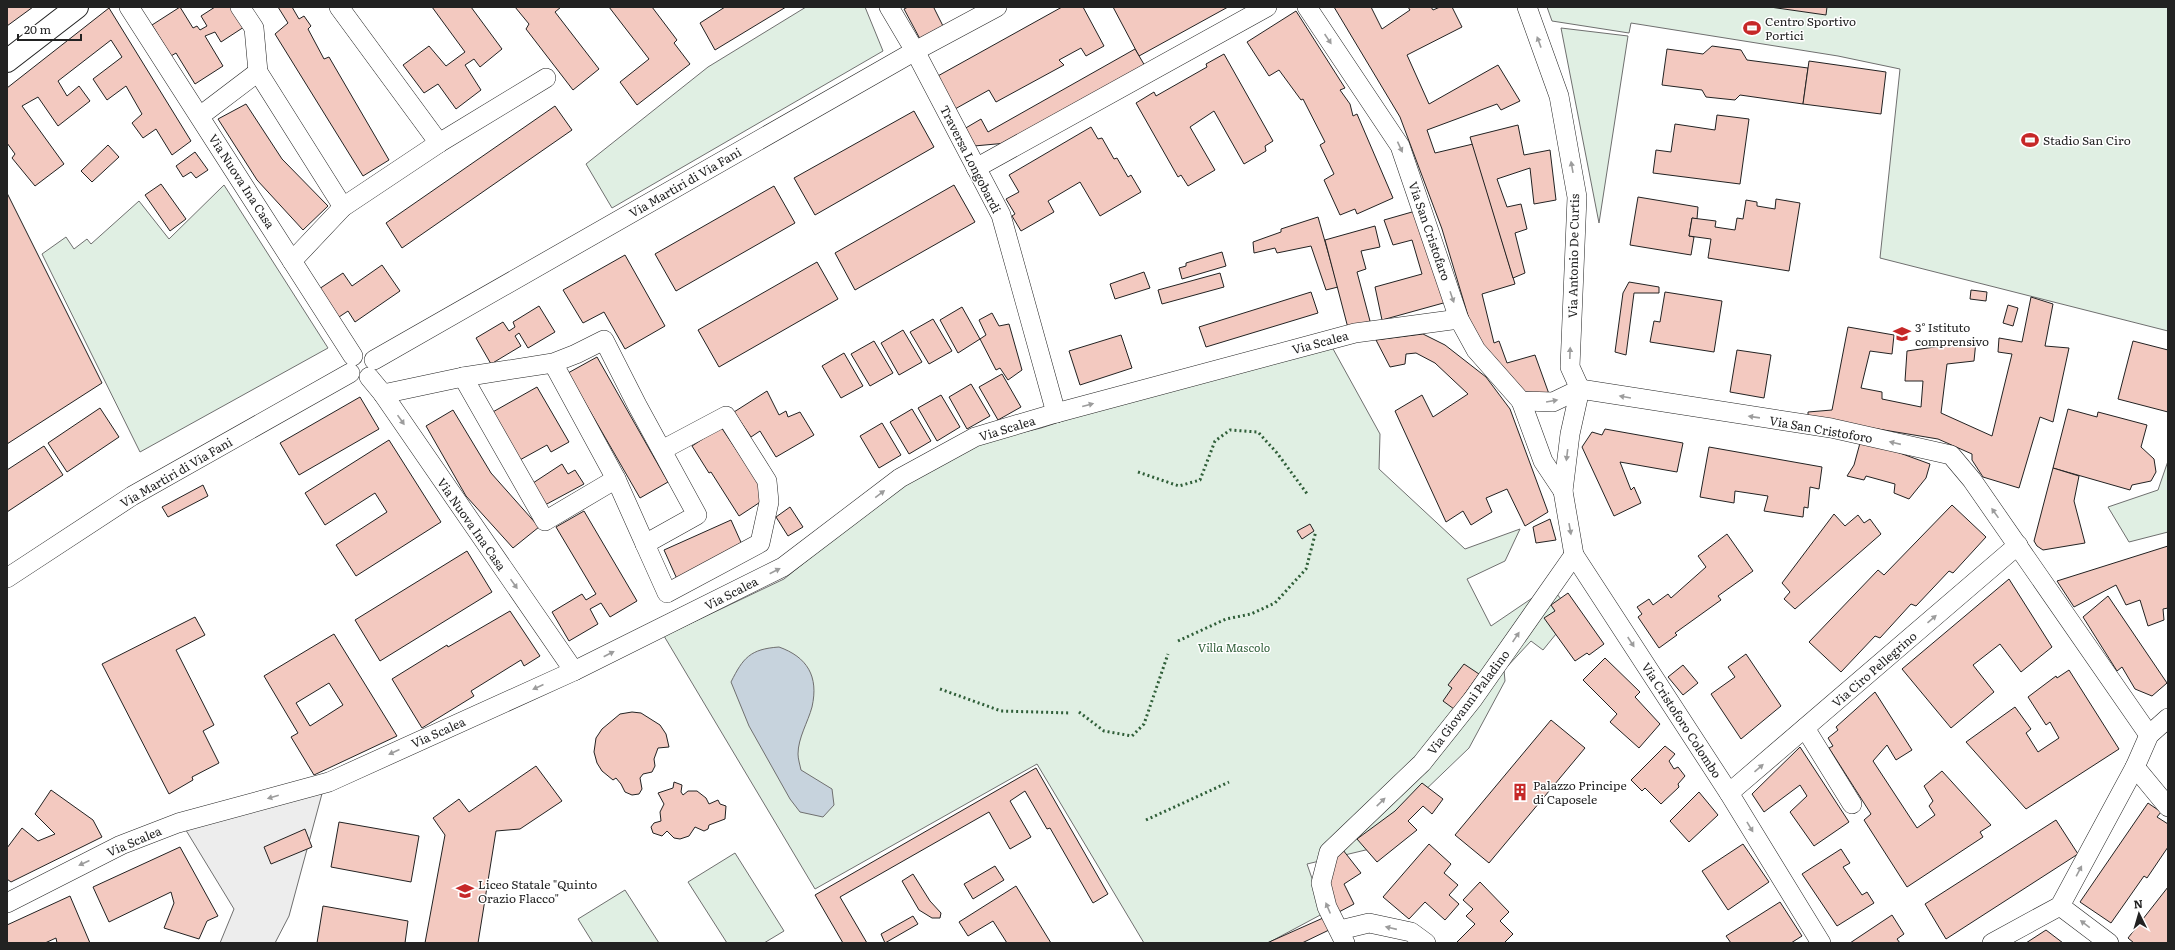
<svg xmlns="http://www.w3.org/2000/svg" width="2175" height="950" viewBox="0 0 2175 950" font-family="Literata,serif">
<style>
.green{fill:#e0efe3;stroke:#6f6f6f}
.parking{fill:#ededed;stroke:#6f6f6f}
.water{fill:#c7d3dd;stroke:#6f6f6f}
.building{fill:#f3c9c0;stroke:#222;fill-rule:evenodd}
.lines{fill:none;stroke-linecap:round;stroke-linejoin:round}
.minor-casing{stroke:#222;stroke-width:20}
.secondary-casing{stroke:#222;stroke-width:24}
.minor{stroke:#fff;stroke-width:19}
.secondary{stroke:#fff;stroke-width:22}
.hedge{stroke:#2f5e38;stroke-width:3;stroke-dasharray:2 3;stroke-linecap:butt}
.oneway{fill:#9c9c9c}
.labels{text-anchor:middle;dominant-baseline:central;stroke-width:3;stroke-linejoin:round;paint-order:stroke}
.poi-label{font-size:12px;fill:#222;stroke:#fff;text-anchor:start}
.street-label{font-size:12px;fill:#222;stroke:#fff}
.park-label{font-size:12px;font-style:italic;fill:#2f5e38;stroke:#fff}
</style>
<rect width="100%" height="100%" fill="#fff"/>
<g class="green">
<polygon points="806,7 865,7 883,51 612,208 586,164 708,67"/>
<polygon points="1547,7 2168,7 2168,331 1880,258 1900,69 1838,56 1631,23 1629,33 1552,21"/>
<polygon points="1561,28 1628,36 1599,223"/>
<polygon points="224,185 328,348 140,452 42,254 66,237 74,249 87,239 91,244 139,201 169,239"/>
<polygon points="1332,347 1380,434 1379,469 1465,549 1520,529 1505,561 1467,579 1491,626 1550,586 1573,613 1543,650 1531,641 1504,670 1505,681 1469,748 1419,796 1374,848 1307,864 1324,913 1268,943 1144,943 1037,764 815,889 664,636 784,579 882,500 949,458 982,442 1041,428 1117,403"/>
<polygon points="2168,461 2168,532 2129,542 2108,507 2158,490"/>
<polygon points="735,853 784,931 764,943 727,943 688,882"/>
<polygon points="625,890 659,943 593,943 578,919"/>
</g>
<polygon class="parking" points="323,790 289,916 275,943 220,943 234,909 184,827"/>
<path class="water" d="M779 647C807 657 819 676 812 707 808 722 798 738 798 754 798 759 800 765 801 770L832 789 834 805 823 817 800 812 790 799 749 726 731 682C743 658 750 649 779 647Z"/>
<g class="building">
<polygon points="7,7 33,7 7,26"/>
<polygon points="180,7 193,28 197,26 200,30 207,26 201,16 215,7 231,7 244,27 221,42 215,32 205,36 223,66 195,84 176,53 171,56 152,25"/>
<polygon points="278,7 292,7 299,19 304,16 311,26 308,29 324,59 329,57 389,160 363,176 275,34 288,23"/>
<polygon points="432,7 471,7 502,49 480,67 474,59 465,65 481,90 456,109 438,84 424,93 403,65 429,46 446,66 465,52"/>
<polygon points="515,7 561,7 555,12 599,69 573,90 526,29 529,24"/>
<polygon points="609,7 652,7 677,40 674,43 690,64 637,105 620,82 649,59"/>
<polygon points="725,7 786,7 715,50 700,23"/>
<polygon points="908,7 935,7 934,8 943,26 920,39 904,9"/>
<polygon points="1062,7 1083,7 1104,46 1086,56 1081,48 1059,60 1064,65 996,102 989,90 955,109 936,77"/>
<polygon points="1113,7 1228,7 1139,56"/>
<polygon points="1334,7 1371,7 1382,29 1410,10 1408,7 1431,7 1433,10 1440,7 1452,7 1462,27 1407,55 1429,104 1498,65 1520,101 1501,110 1497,104 1427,130 1435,153 1473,144 1515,284 1482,294 1494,343 1499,341 1507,363 1535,355 1549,394 1517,391 1478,349 1442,229 1400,117"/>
<polygon points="1770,7 1827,7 1826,15"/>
<polygon points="109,8 191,141 172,155 156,129 143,138 132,123 142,114 126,86 107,100 93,79 122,57 111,40 58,81 67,96 79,86 90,101 58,126 38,97 22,106 64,164 35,186 12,158 15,154 7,143 7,88"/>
<polygon points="1296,11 1345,88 1340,90 1350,104 1353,116 1357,114 1393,198 1357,214 1355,209 1340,215 1324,180 1334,174 1320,145 1325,142 1303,99 1301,100 1279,70 1269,76 1247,42"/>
<polygon points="1712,46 1741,50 1747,60 1808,68 1803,104 1740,95 1735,100 1706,97 1702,90 1662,85 1667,49 1703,54"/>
<polygon points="1135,49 1145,66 1007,143 974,146 964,129 981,119 988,132"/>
<polygon points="1224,54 1273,141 1265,146 1266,151 1244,164 1214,111 1190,127 1215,170 1188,186 1181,175 1178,177 1136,103 1154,92 1156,96 1207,67 1206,64"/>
<polygon points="1809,61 1886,72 1881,114 1803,104"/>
<polygon points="246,104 282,159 328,206 303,230 257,180 218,119"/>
<polygon points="555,106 572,130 402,248 386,223"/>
<polygon points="914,111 934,147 815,215 794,178"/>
<polygon points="1717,115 1749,119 1740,184 1653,173 1656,150 1671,152 1675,124 1715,130"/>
<polygon points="1518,125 1524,155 1550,150 1556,200 1534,204 1530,168 1497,179 1507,207 1521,204 1527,229 1515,233 1525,273 1513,278 1470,137"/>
<polygon points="1091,127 1098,139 1102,138 1114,159 1117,158 1128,177 1131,175 1141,192 1100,216 1080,182 1048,201 1054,212 1021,231 1012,216 1015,214 1006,199 1019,192 1009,175"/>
<polygon points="108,145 119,157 92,182 81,171"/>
<polygon points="195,152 208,170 196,178 191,172 183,177 176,166"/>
<polygon points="161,184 186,219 170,231 145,195"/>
<polygon points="954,185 975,222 855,290 835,253"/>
<polygon points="774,186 795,223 676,291 655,254"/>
<polygon points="7,193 102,383 7,444"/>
<polygon points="1638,197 1698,207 1697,219 1692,218 1689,236 1694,237 1691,255 1630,245"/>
<polygon points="1776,199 1800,203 1789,271 1708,258 1711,239 1689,236 1692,218 1716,221 1715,227 1735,230 1737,218 1743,219 1746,200 1757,202 1757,206 1775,209"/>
<polygon points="1419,210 1447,302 1382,320 1375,287 1422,274 1412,240 1393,245 1384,220"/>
<polygon points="1318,217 1338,287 1326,290 1311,246 1277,253 1275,248 1254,253 1253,242 1281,232 1281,229"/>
<polygon points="1375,226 1380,247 1361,251 1366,269 1357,272 1370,321 1348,328 1325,240"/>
<polygon points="1222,252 1226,266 1182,279 1179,268 1186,266 1186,263"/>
<polygon points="625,255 665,326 625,349 604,312 583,323 563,290"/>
<polygon points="817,262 838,299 719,367 698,330"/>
<polygon points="382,265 400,291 355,322 348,311 339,317 319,289 343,273 352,286"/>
<polygon points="1144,272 1150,288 1115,299 1110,284"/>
<polygon points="1220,273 1224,287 1162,304 1158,290"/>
<polygon points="1629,282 1659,287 1659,293 1634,293 1626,355 1615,352 1623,293"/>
<polygon points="1971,290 1987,292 1986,301 1970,299"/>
<polygon points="1311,292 1318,313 1206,347 1199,327"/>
<polygon points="1665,292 1722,301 1714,352 1650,342 1654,321 1660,322"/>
<polygon points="2031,297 2053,304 2045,346 2069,348 2053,422 2040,417 2019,488 1983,477 1972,460 1972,454 1938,439 1830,421 1808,423 1808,412 1832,410 1848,327 1894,335 1892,354 1870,351 1861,388 1882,392 1882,399 1921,407 1923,381 1905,381 1907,351 1976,341 1974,361 1947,364 1941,413 1992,436 2012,354 1998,352 1999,338 2022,342"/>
<polygon points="2008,305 2018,308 2013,326 2003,323"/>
<polygon points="539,306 555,332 528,348 519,333 515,336 521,346 491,364 476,338 503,322 509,331 515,327 513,322"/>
<polygon points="962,307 980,339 958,353 940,320"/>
<polygon points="992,313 999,326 1009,324 1022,370 1008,380 1000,368 996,370 980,339 986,335 979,320"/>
<polygon points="933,319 952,351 929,364 910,332"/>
<polygon points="903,330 922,362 899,375 881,343"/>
<polygon points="1423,334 1445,345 1486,377 1510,409 1548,512 1525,526 1507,489 1486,498 1492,512 1471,525 1463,511 1446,522 1395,411 1422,395 1433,417 1468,394 1435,363 1416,353 1406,354 1405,364 1390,367 1376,340"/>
<polygon points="1121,335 1132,368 1080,385 1069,351"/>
<polygon points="874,341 893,373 870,386 851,354"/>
<polygon points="2133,341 2168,350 2168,412 2118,399"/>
<polygon points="1737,350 1771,355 1764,398 1730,392"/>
<polygon points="844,353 863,386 841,398 822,366"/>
<polygon points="597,357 668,482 640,498 568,373"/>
<polygon points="1002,374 1021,407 998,420 979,387"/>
<polygon points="971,384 990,416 967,429 949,397"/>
<polygon points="537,387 569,442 551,452 547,445 518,461 491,413"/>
<polygon points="767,391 779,415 786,411 788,417 800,412 814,435 776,457 760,431 751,437 734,412"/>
<polygon points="941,395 960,427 937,441 918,408"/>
<polygon points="360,397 379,429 299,475 280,443"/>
<polygon points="100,408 119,437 67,472 48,443"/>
<polygon points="912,409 931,441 909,454 890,422"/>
<polygon points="2068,409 2097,417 2098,412 2147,425 2141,447 2154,459 2156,472 2151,481 2132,485 2130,490 2053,468"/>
<polygon points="453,410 491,473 539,527 513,548 466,496 426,426"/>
<polygon points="882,423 901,455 879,468 860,436"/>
<polygon points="721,427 768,497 739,516 711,472 709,473 692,446"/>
<polygon points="1605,429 1683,443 1677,472 1620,462 1631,490 1634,487 1641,503 1614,516 1582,447 1592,432 1602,435"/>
<polygon points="389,440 441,522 356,576 336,545 387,512 375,493 325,525 305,493"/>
<polygon points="1860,443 1897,452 1930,464 1926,478 1909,499 1894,493 1895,484 1866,476 1864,480 1847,476 1854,465"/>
<polygon points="44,446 63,475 7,512 7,470"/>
<polygon points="1709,447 1822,467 1819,489 1810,487 1808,508 1804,507 1803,517 1764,511 1768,496 1735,491 1734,503 1700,497"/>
<polygon points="562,464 568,474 575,470 584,484 545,505 533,483"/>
<polygon points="2053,468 2079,476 2074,501 2085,543 2043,550 2037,546 2034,541"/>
<polygon points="203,485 208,496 168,517 162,507"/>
<polygon points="1952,505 1986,537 1953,573 1949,571 1916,606 1911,604 1880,638 1875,636 1841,672 1809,642 1878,570 1884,575"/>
<polygon points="790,507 803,527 788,536 776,517"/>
<polygon points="584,511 637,601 610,617 601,603 590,609 598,624 569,641 552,612 582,594 586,600 596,594 556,527"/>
<polygon points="1834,514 1845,526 1858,515 1864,523 1870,519 1881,534 1795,609 1784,599 1790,592 1782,583"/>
<polygon points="1550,519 1556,540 1536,543 1533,527"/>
<polygon points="731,520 744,549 677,579 664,550"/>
<polygon points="1310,524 1314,531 1302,539 1297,531"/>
<polygon points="1727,534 1753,571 1718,596 1721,600 1675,633 1677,635 1659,648 1638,617 1642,614 1637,607 1649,599 1653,605 1668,594 1671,598 1706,567 1698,556"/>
<polygon points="2168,546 2168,608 2163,609 2164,620 2148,626 2140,600 2126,605 2116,585 2074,607 2057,581"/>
<polygon points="467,551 492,592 380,661 355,620"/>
<polygon points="2009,579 2052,647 2021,672 2000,644 1973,665 1994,692 1951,728 1902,669"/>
<polygon points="1568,593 1604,644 1589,655 1587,653 1575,661 1544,618 1555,611 1551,605"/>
<polygon points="2108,596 2167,683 2152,696 2135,689 2122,667 2117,671 2083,617"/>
<polygon points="510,611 540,656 524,666 521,660 471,691 474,696 422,728 392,679 447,645 448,647"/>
<polygon points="195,617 205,635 176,650 214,725 203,731 219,763 192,777 193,780 169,794 102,664"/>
<path d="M334 634 397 736 314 775 291 737 298 733 264 676ZM329 683 343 705 310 726 296 703Z"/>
<polygon points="1746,654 1781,706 1741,739 1711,694 1735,677 1728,667"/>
<polygon points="1605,658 1640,692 1635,697 1660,724 1639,748 1610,722 1617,714 1583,680"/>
<polygon points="1464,664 1479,674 1454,709 1443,701 1452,688 1448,685"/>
<polygon points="1683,665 1698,683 1683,695 1668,677"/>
<polygon points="2069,670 2119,749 2026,809 1966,742 2015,707 2031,729 2026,733 2038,752 2059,738 2050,722 2046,725 2028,697 2056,676 2057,678"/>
<polygon points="1875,692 1912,750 1896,760 1887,745 1873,761 1917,828 1935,815 1929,806 1933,801 1924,786 1942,771 1991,825 1980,832 1983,837 1907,887 1864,820 1871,814 1829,748 1833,746 1828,738 1838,730 1836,727"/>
<polygon points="632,712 641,713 660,725 666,734 669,747 658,748 654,759 655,766 652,772 643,774 640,778 642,789 639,794 632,795 625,792 621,784 616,778 613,780 602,771 597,763 594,752 596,738 602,729 620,714"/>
<polygon points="1551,720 1585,748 1489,863 1455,835"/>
<polygon points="1665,746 1675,754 1669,761 1674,769 1678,767 1685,776 1678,784 1679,787 1661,804 1645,788 1642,791 1631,780"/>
<polygon points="1800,747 1849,822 1814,846 1790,812 1807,796 1800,785 1764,812 1752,794"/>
<polygon points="536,766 562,801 520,829 496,831 478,943 425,943 445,835 433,818 459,799 469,812"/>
<polygon points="1036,768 1108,894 1093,903 1050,828 1047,829 1025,791 1010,801 1031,837 1010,849 989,812 840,897 867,943 843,943 815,895"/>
<polygon points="674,782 682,785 681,792 683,795 688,791 697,791 706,798 709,804 718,800 720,804 726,806 725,819 709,825 708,829 704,831 695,827 689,836 680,839 674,838 667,831 662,836 653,833 651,827 654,823 661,821 660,812 664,804 658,793 673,788"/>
<polygon points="1422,783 1443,799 1432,814 1423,806 1408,821 1417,830 1377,862 1357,839 1395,811"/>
<polygon points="51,790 93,820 102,837 11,882 7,879 7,848 22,828 38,841 55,834 35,814"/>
<polygon points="1699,792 1718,815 1689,842 1670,821"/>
<polygon points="2148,803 2161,812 2157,817 2168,824 2168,847 2147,878 2144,876 2111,923 2080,902"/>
<polygon points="2056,820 2078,854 1946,939 1925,904"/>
<polygon points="339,822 419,836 411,882 331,867"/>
<polygon points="305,829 312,847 271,864 264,847"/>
<polygon points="1429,844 1451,864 1444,873 1458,885 1449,895 1459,904 1445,920 1425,902 1409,919 1383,897"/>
<polygon points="1743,844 1769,882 1728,910 1702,871"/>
<polygon points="180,847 218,916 207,921 199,939 164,928 174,903 171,892 109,922 93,887"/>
<polygon points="1841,849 1850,863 1843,867 1862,895 1867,892 1874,903 1837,926 1802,874"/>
<polygon points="1343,850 1361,873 1344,884 1354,904 1337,913 1328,888 1334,860"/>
<polygon points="995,866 1004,880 973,899 964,884"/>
<polygon points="913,874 930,901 941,913 940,918 932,918 919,910 902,881"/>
<polygon points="1480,882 1509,912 1500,921 1513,934 1505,942 1507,943 1456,943 1475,924 1466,916 1473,909 1463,900"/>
<polygon points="1016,886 1051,943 1007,943 993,921 968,936 959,922"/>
<polygon points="2168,887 2168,943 2134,943 2128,938"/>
<polygon points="70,896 90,943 57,943 56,938 45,943 7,943 7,925"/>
<polygon points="1780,902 1802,936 1791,943 1731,943 1726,936"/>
<polygon points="323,906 408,921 405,943 317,943"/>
<polygon points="1892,915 1904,934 1897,939 1900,943 1850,943"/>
<polygon points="913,916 918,924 885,943 881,934"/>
<polygon points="1323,918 1329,930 1302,943 1267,943"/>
<polygon points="2046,930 2063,943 2026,943"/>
</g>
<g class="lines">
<g class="minor-casing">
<g id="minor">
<polyline points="129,7 353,356"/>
<polyline points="240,7 254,28 258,72 343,207"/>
<polyline points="339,7 439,143"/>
<polyline points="889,7 915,51 1001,215 1056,413"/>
<polyline points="1307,7 1400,146 1459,319 1476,350 1521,401 1553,402 1580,389"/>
<polyline points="1527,7 1559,96 1577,197 1570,367 1580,389"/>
<polyline points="200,116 258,72"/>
<polyline points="976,168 1267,7"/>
<polyline points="292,261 343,207 439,143 546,78"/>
<polyline points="374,360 915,51 997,7"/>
<polyline points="369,377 383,394 574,671"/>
<polyline points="463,377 545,521 616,479"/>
<polyline points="1580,389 1831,428 1951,455 1972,480 2149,735"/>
<polyline points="1580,389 1570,434 1563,491 1574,555 1729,793 1821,943"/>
<polyline points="383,394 463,377 553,363 576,354 604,340 637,405 697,515 645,544 616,479 553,363"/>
<polyline points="1521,401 1543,461 1563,491"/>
<polyline points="645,544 667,593 760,543 769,502 767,481 726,416 662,450"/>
<polyline points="7,578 132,496 350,373"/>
<polyline points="1805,728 1852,804"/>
<polyline points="2135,767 2168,807"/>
<polyline points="1729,793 2018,545"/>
<polyline points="7,903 121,845 178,823 329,782 574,671 783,567 900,478 975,437 1056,413 1355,333 1459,319"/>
<polyline points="2060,906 2109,943"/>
<polyline points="1340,930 1369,923 1411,932 1426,943"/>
<polyline points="1345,943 1327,907 1321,883 1329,852 1422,763 1473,699 1574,555"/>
<polyline points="1992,943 2060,906 2135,767 2149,735 2168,718"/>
</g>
</g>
<g class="secondary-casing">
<polyline id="secondary" points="7,61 77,7"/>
</g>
<use href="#minor" class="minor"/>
<use href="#secondary" class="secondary"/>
<g class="hedge">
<polyline points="1138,472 1179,486 1200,480 1215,441 1230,430 1258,432 1277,453 1308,495"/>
<polyline points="1178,641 1226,619 1251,614 1275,603 1306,569 1316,531"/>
<polyline points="940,689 1001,711 1071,713"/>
<polyline points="1079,712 1104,731 1132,736 1144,724 1168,654"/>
<polyline points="1146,820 1229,782"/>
</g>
</g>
<defs><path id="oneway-solid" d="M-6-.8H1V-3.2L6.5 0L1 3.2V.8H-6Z"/></defs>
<g class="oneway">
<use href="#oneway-solid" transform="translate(1328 39) rotate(56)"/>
<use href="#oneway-solid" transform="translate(1539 42) rotate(-110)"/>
<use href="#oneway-solid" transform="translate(1400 147) rotate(65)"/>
<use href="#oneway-solid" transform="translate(1572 167) rotate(-100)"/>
<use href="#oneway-solid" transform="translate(1452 297) rotate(71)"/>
<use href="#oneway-solid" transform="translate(1570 353) rotate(-88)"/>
<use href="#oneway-solid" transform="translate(1625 397) rotate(-170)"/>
<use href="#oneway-solid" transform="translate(1552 401) rotate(-10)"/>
<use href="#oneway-solid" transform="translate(1088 405) rotate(-15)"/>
<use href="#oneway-solid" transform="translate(1754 417) rotate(-172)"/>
<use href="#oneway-solid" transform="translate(401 420) rotate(55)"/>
<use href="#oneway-solid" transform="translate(1895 443) rotate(-167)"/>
<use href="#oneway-solid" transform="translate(1567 455) rotate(97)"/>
<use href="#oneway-solid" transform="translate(880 494) rotate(-37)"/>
<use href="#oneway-solid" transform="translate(1995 513) rotate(-125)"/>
<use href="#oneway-solid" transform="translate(1570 529) rotate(80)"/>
<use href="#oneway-solid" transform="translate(775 571) rotate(-27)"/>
<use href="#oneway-solid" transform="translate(514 584) rotate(55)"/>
<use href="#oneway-solid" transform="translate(1932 619) rotate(-41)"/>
<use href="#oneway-solid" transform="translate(1516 637) rotate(-56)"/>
<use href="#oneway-solid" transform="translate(1631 642) rotate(57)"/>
<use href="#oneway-solid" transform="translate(609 654) rotate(-27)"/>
<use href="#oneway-solid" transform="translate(538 687) rotate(156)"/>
<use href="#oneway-solid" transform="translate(394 752) rotate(156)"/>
<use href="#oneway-solid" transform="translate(1759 768) rotate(-41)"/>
<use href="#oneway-solid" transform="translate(273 797) rotate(164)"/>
<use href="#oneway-solid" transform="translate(1381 802) rotate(-44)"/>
<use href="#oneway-solid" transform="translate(1750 827) rotate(59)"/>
<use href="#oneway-solid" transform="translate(84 863) rotate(155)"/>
<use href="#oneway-solid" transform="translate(2079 871) rotate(-62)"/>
<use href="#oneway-solid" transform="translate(1328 908) rotate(-113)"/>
<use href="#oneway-solid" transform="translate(2085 924) rotate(-143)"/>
<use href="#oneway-solid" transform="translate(1391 928) rotate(-167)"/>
</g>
<defs>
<g id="stadium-bare" transform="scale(1.38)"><path d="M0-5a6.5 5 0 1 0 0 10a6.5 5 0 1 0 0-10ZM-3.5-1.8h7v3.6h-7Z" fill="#c62828" stroke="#fff" stroke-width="2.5" paint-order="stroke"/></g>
<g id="school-bare" transform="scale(1.38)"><path d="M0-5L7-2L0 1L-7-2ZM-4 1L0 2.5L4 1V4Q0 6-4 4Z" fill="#c62828" stroke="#fff" stroke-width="2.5" paint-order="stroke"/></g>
<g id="building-bare" transform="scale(1.38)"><path d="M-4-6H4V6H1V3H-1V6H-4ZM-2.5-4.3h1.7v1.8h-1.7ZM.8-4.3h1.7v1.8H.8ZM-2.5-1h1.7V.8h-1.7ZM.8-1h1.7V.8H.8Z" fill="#c62828" stroke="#fff" stroke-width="2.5" paint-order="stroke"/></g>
</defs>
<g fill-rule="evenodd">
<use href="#stadium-bare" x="1752" y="28"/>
<use href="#stadium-bare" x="2030" y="140"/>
<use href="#school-bare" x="1902" y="334"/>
<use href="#building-bare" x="1520" y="792"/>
<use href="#school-bare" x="465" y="891"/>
</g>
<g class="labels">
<g class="poi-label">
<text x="1765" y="21">Centro Sportivo<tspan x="1765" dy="14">Portici</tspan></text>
<text x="2043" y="140">Stadio San Ciro</text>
<text x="1915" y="327">3° Istituto<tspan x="1915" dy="14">comprensivo</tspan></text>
<text x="1533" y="785">Palazzo Principe<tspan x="1533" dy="14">di Caposele</tspan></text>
<text x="478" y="884">Liceo Statale "Quinto<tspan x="478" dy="14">Orazio Flacco"</tspan></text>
</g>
<g class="street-label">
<text transform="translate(971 159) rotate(63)">Traversa Longobardi</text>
<text transform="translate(242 181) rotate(57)">Via Nuova Ina Casa</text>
<text transform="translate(685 182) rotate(-30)">Via Martiri di Via Fani</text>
<text transform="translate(1430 231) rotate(71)">Via San Cristofaro</text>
<text transform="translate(1573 256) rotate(-89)">Via Antonio De Curtis</text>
<text transform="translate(1320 342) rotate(-15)">Via Scalea</text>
<text transform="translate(1007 428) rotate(-17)">Via Scalea</text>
<text transform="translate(1821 429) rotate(10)">Via San Cristoforo</text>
<text transform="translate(176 472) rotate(-30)">Via Martiri di Via Fani</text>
<text transform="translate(472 524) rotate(55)">Via Nuova Ina Casa</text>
<text transform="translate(731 593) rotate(-27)">Via Scalea</text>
<text transform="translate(1874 669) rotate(-41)">Via Ciro Pellegrino</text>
<text transform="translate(1468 702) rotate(-53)">Via Giovanni Paladino</text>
<text transform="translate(1682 720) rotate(57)">Via Cristoforo Colombo</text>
<text transform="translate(438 732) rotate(-24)">Via Scalea</text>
<text transform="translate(134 841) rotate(-23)">Via Scalea</text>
</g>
<g class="park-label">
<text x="1234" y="647">Villa Mascolo</text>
</g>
</g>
<rect width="2175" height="950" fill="none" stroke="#222222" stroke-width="16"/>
<g transform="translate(2139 914) rotate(355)" stroke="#ffffff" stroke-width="3" paint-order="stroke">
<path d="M0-3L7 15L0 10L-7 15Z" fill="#222222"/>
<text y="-6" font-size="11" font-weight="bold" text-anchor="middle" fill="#222222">N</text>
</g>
<path d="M18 34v6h63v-6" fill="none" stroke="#222222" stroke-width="2"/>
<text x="24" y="34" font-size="12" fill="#222222" stroke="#ffffff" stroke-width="3" paint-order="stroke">20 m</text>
</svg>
